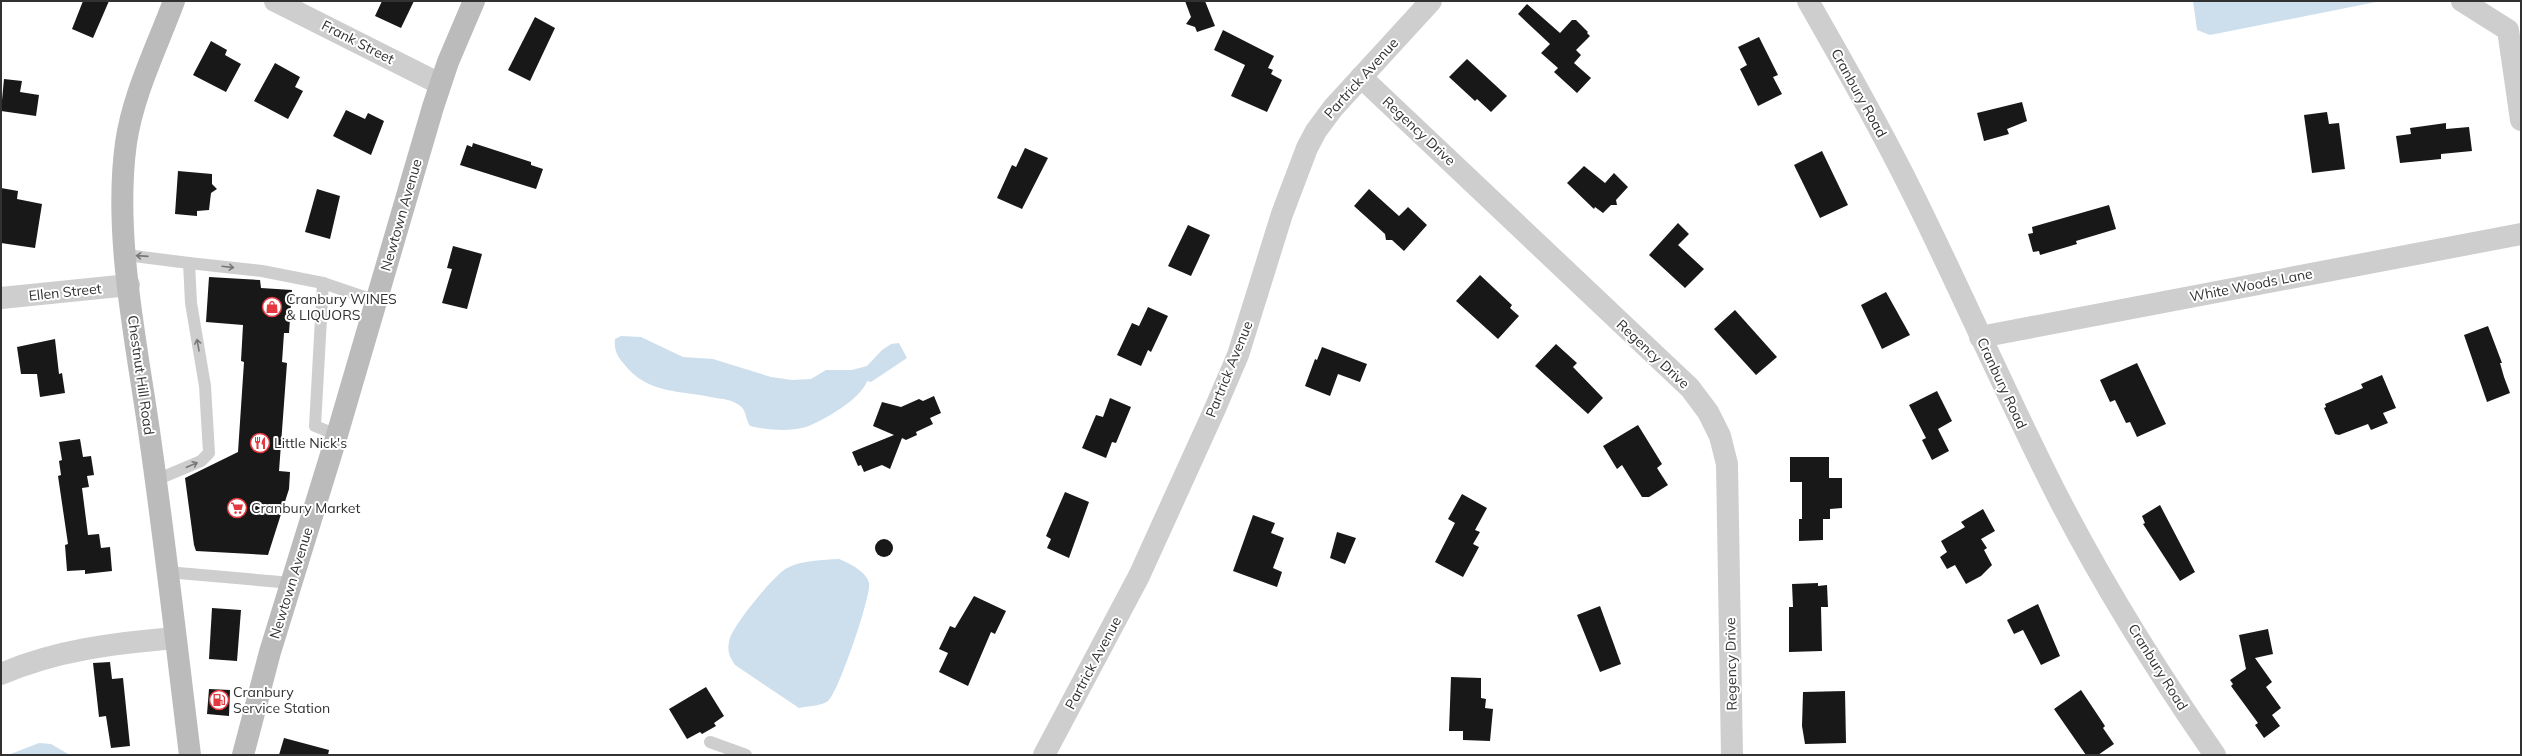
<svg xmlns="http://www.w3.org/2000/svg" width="2522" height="756" viewBox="0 0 2522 756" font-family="Mulish,sans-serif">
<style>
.water{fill:#cddfed}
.building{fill:#181818}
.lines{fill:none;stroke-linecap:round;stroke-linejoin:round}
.lane{stroke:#cecece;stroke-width:12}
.street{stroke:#cecece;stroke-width:22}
.secondary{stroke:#bbb;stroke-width:22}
.oneway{stroke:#787878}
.labels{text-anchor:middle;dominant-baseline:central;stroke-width:4;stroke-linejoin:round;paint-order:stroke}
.street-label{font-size:14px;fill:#313131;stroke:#fff}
.poi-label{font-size:14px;fill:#313131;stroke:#fff;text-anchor:start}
</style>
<rect width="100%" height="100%" fill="#fff"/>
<g class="water">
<polygon points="2193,1 2381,1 2210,35 2197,30"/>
<path d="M621 336 641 337 683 357 713 359 771 377 792 380 811 379 826 370H852L867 366 882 350 891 344 899 343 907 358 871 382 867 381C861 399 823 421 806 427 788 432 768 430 750 426 745 419 747 410 739 405 732 400 723 399 716 398 681 390 648 395 624 364 617 356 614 350 615 339Z"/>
<path d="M839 559C849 563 867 572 869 583 872 594 838 694 828 701 821 706 808 706 799 708L735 665C730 657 727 652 729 642 730 628 775 574 787 568 803 560 822 560 839 559Z"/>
<polygon points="39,743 51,744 70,755 8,755"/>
</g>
<g class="building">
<polygon points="83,1 109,1 93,38 72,29"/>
<polygon points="382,1 414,1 401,28 375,16"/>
<polygon points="1185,1 1205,1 1215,26 1197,32 1195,27 1186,24 1191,17"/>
<polygon points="1527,4 1560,33 1572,20 1576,20 1588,32 1587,33 1590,36 1576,50 1581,55 1574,63 1591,78 1577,93 1554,72 1558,68 1541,53 1550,44 1518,14"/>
<polygon points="535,17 555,28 530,81 508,70"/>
<polygon points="1223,30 1274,56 1268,68 1273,70 1271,74 1282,80 1267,112 1231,96 1245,65 1214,50"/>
<polygon points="1759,37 1778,75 1773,77 1782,94 1758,106 1740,69 1747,65 1738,47"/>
<polygon points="211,41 227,50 225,55 241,64 226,92 193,75"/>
<polygon points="1467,59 1507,96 1491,112 1477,99 1475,101 1449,77"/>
<polygon points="275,63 300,77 295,87 303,91 288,119 254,101"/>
<polygon points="4,79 22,81 20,92 39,95 36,116 1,111"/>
<polygon points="2022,102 2027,121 2007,129 2009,134 1984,141 1977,113"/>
<polygon points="346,110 365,119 368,113 384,121 371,155 333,136"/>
<polygon points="2327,112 2329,124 2339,123 2345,169 2312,173 2304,115"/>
<polygon points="2446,123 2446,129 2469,127 2472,151 2441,154 2441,159 2400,163 2396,136 2411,134 2410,128"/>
<polygon points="473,143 531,162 531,165 543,169 536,189 460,165 467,145 472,147"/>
<polygon points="1025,148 1048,158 1022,209 997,198 1012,165 1016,167"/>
<polygon points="1822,151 1848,205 1820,218 1794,165"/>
<polygon points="1584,166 1605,183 1614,173 1628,187 1616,200 1617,205 1611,205 1603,213 1595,207 1594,209 1567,183"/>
<polygon points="178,171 212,174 212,184 217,189 211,193 209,210 197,211 197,216 175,214"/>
<polygon points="1,188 18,191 17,199 42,204 35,248 1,243"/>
<polygon points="317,189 340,196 330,239 305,232"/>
<polygon points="1369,189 1399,216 1408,207 1427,225 1404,251 1392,240 1386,240 1385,234 1354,206"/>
<polygon points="2109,205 2116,229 2076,241 2077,244 2040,255 2039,251 2033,252 2028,234 2033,233 2032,227"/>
<polygon points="1678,223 1689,234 1678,245 1704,269 1685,288 1649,255"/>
<polygon points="1188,225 1210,235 1191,276 1168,266"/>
<polygon points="453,246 482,254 467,309 442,303 452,269 447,268"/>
<polygon points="1480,275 1512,305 1510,308 1519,316 1498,339 1456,301"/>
<polygon points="209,277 260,280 261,288 292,290 289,333 284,333 282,362 287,363 279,471 290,472 289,489 268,555 196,551 194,545 185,478 238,452 244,362 241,361 243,325 206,322"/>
<polygon points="1886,292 1910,335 1882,349 1861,305"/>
<polygon points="1148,307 1168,316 1151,352 1148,350 1141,366 1117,355 1132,323 1139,326"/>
<polygon points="1735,310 1777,357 1756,375 1714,329"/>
<polygon points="2488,326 2502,363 2500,363 2504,377 2510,393 2487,402 2464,335"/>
<polygon points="55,339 59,374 62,373 65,393 40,397 37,374 21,374 17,347"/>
<polygon points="1556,344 1577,363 1573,367 1603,398 1588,414 1535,366"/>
<polygon points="1322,347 1367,364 1360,382 1338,374 1330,396 1305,386 1315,359 1317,360"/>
<polygon points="2137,363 2166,424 2137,437 2130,422 2126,423 2115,400 2110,402 2100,380"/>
<polygon points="2382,375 2396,408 2383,413 2388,423 2371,430 2368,424 2339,435 2335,434 2324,408 2326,407 2325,404 2363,388 2361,384"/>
<polygon points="1937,391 1952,421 1938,429 1949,451 1932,460 1922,440 1926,438 1909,405"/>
<polygon points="934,396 941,413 930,418 933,424 916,432 917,435 906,440 902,438 890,469 882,465 864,472 861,465 858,466 852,452 894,435 873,426 882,402 901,407 919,399 923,401"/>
<polygon points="1110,398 1131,407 1116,443 1112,442 1106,458 1082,448 1096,415 1103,417"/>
<polygon points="1638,425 1662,464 1657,468 1668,485 1649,497 1642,497 1622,465 1617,469 1603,446"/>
<polygon points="80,439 83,457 91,456 94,475 87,476 89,487 82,488 88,535 99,534 101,548 110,547 112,571 85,574 85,570 67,571 65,545 68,544 58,476 61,475 59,461 62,460 59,442"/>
<polygon points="1790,457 1829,457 1829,478 1842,478 1842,508 1830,509 1830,519 1823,519 1823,540 1799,541 1799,519 1802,519 1802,482 1790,482"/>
<polygon points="1065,492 1089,502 1069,558 1047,548 1051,539 1046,536"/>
<polygon points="1462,494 1487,508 1475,530 1480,532 1473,544 1479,547 1463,577 1435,562 1455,523 1448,519"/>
<polygon points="2160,505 2195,572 2180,581 2143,524 2145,523 2142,516"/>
<polygon points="1983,509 1995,531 1981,539 1987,548 1984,550 1992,565 1981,576 1966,584 1955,565 1947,569 1940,557 1947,552 1941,541 1965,527 1961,522"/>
<polygon points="1253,515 1275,523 1271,533 1284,538 1273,568 1282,572 1277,587 1233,571"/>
<polygon points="1337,532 1356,538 1345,564 1330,558"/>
<circle cx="884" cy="548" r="9"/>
<polygon points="1818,583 1818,586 1827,585 1828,607 1821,607 1822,651 1789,652 1789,607 1793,607 1792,584"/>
<polygon points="974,596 1006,611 995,634 991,632 968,686 939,672 948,653 939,649 950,626 955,628"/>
<polygon points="2038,604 2060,656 2041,665 2023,630 2014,634 2007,620"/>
<polygon points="1600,606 1621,664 1600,672 1577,615"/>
<polygon points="212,608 241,610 237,661 209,659"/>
<polygon points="2268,629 2273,654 2255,658 2272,682 2266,687 2281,708 2272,715 2280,726 2264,738 2255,725 2258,723 2231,686 2233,684 2230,680 2246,669 2239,635"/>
<polygon points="110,662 112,679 123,678 130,746 111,748 106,716 99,717 93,663"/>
<polygon points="1451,677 1481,678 1481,698 1486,699 1485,708 1493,709 1490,741 1463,740 1463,731 1449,731"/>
<polygon points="706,687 724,716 714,723 716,726 702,734 700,732 687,739 669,709"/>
<polygon points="209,689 230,690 229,716 207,714"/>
<polygon points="2081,690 2105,726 2103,728 2114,744 2098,755 2086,755 2054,709"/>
<polygon points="1845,691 1846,743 1805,744 1802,726 1803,692"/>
<polygon points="284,738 329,750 328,755 279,755"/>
</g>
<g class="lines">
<g class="lane">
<polyline points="126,255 189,263 191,303 205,386 209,453 201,461 156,480"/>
<polyline points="189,263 262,271 323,283 376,301"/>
<polyline points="323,283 315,426 337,435"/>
<polyline points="167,572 292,583"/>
<polyline points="710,742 746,755"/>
</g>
<g class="street">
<polyline points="275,1 440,84"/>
<path d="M1808 1C1845 66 1882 131 1915 198 1964 297 2008 399 2058 497 2104 586 2158 673 2215 755"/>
<polyline points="2462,1 2508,30 2521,120"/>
<polyline points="1361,77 1690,388 1708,412 1720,436 1727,464 1732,755"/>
<polyline points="1,298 129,285"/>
<polyline points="1980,337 2521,234"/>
<path d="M1 674C56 650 116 643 175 638"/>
<polyline points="1044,755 1139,576 1214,411 1238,355 1282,214 1307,148 1316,131 1333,108 1431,1"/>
</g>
<g class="secondary">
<path d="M174 1C157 47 133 94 126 143 113 236 137 345 150 438 165 543 177 649 190 755"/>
<polyline points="243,755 270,652 337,435 433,107 448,62 474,1"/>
</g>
</g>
<defs><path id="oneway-shaft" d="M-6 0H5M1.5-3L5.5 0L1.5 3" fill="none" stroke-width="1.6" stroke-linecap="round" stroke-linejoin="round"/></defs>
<g class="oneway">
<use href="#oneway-shaft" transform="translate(142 256) rotate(-176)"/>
<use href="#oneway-shaft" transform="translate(228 267) rotate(7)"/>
<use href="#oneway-shaft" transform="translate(198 345) rotate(-100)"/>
<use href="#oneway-shaft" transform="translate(192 465) rotate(-23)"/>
</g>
<defs>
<g id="shop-ring" transform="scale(1)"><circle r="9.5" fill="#fff" stroke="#e4373f" stroke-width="1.5"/><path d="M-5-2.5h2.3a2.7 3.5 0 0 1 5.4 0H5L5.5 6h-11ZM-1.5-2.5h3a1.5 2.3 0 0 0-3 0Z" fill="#e4373f"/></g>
<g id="restaurant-ring" transform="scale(1)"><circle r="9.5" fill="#fff" stroke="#e4373f" stroke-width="1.5"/><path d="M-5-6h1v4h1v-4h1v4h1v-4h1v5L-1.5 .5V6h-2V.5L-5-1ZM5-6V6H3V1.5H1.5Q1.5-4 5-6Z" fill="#e4373f"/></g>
<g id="supermarket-ring" transform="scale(1)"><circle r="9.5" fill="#fff" stroke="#e4373f" stroke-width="1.5"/><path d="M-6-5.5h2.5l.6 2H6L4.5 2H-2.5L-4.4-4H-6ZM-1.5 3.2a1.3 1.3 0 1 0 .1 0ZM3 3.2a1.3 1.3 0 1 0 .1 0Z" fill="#e4373f"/></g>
<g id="fuel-ring" transform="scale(1)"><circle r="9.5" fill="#fff" stroke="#e4373f" stroke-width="1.5"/><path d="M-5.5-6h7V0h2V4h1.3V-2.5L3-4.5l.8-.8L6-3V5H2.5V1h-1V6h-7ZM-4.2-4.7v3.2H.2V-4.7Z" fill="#e4373f"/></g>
</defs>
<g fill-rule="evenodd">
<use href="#shop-ring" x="272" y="307"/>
<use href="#restaurant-ring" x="260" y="443"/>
<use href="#supermarket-ring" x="237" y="508"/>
<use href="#fuel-ring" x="219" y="700"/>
</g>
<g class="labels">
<g class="street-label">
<text transform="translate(358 42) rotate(27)">Frank Street</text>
<text transform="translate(1361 78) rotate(-48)">Partrick Avenue</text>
<text transform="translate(1859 93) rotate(61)">Cranbury Road</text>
<text transform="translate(1419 131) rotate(43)">Regency Drive</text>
<text transform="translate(401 215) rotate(-74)">Newtown Avenue</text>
<text transform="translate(2251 285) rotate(-11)">White Woods Lane</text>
<text transform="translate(65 292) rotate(-6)">Ellen Street</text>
<text transform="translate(1653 354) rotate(43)">Regency Drive</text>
<text transform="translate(1229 369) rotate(-68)">Partrick Avenue</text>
<text transform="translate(141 375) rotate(82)">Chestnut Hill Road</text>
<text transform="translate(2002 383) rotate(65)">Cranbury Road</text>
<text transform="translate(291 583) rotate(-73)">Newtown Avenue</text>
<text transform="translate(1093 663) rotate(-62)">Partrick Avenue</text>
<text transform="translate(1731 664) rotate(-91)">Regency Drive</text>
<text transform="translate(2158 667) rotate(58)">Cranbury Road</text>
</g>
<g class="poi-label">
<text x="286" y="299">Cranbury WINES<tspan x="286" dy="16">&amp; LIQUORS</tspan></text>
<text x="274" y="443">Little Nick's</text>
<text x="251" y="508">Cranbury Market</text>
<text x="233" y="692">Cranbury<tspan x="233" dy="16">Service Station</tspan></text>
</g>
</g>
<rect width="2522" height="756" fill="none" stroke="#313131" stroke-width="4"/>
</svg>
